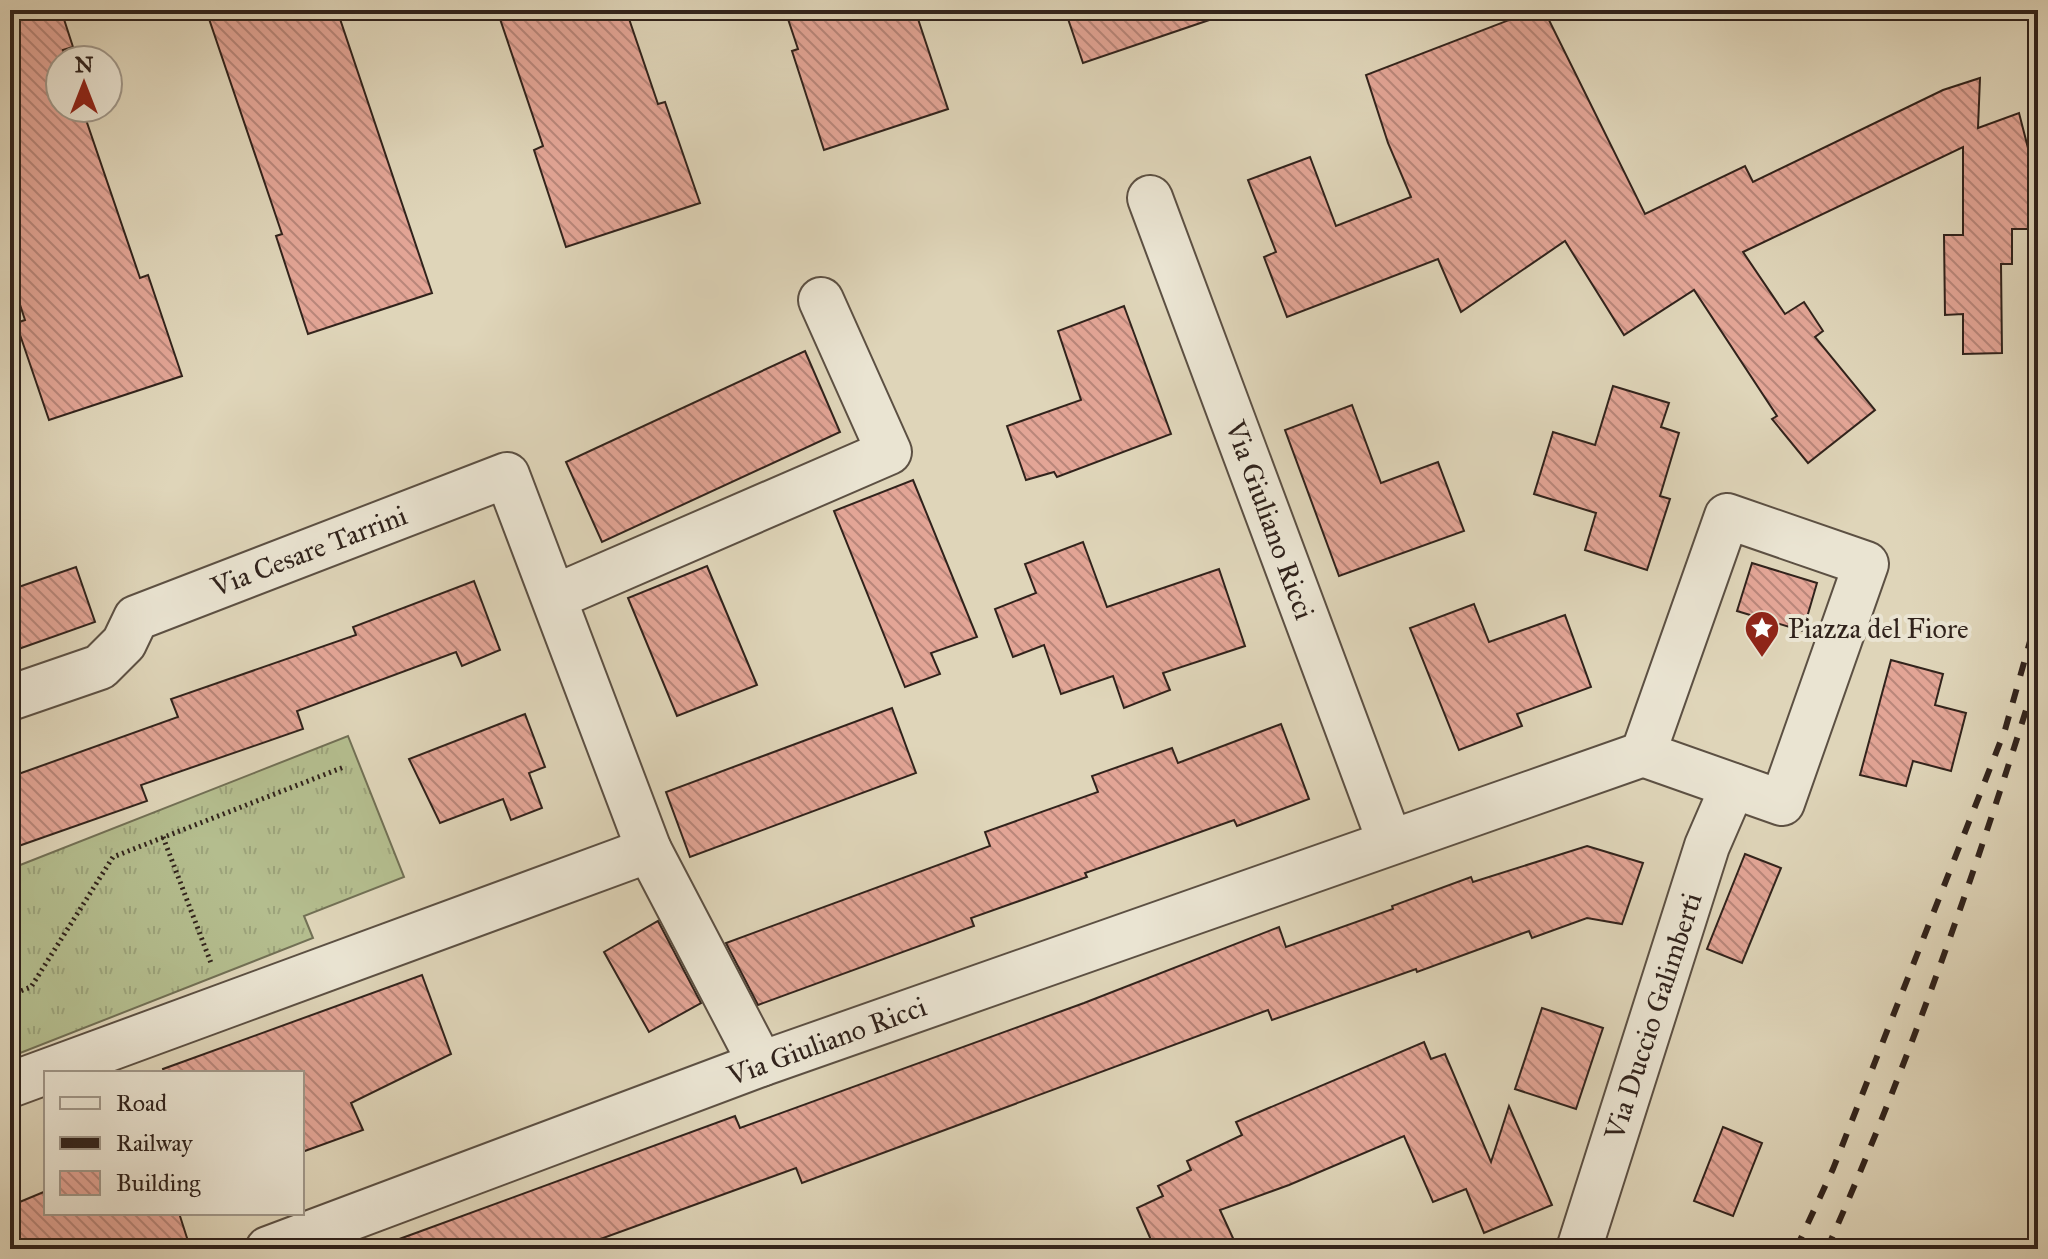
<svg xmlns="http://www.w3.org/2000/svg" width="2048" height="1259" viewBox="0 0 2048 1259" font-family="'IM FELL Great Primer',serif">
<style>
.grass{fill:url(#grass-tufts);stroke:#727055;stroke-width:2}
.building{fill:url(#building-back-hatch);stroke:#31231c;stroke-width:2}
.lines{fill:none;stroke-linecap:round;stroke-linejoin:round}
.minor-casing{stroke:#5c5043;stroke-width:48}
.path{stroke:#31231c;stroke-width:5;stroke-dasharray:2 4;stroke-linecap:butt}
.minor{stroke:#eae4d2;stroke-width:44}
.rail{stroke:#31231c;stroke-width:6;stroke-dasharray:14 14;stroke-linecap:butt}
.labels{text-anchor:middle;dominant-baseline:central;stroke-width:8;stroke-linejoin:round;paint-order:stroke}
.street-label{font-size:28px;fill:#31231c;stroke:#eae4d2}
.poi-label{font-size:28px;fill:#31231c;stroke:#eae4d2;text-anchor:start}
</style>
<defs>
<pattern id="grass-tufts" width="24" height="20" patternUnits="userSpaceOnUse" patternTransform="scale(2)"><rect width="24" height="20" fill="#b4bd8e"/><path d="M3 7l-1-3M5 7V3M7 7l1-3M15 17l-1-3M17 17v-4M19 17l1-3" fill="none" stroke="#9ba27a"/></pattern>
<pattern id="building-back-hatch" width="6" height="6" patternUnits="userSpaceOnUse" patternTransform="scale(2)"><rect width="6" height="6" fill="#e3a596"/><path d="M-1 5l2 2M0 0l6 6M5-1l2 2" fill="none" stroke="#b9867a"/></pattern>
</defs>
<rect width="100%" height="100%" fill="#dfd5b9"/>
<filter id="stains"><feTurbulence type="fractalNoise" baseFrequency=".0025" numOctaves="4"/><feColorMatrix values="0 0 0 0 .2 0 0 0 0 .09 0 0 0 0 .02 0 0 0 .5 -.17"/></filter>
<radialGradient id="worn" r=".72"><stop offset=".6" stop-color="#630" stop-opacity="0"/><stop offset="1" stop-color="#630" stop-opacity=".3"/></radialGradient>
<polygon class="grass" points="348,736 404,877 304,916 313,938 10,1057 10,869"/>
<g class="building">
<polygon points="10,10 61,10 73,47 63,50 66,60 60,60 60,108 82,108 140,278 148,275 182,376 49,420 16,323 25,320 10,274"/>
<polygon points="206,10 337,10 432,293 308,334 276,236 282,234"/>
<polygon points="497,10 626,10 658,104 665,102 700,203 566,247 534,150 543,146"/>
<polygon points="785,10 915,10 948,109 824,150 792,51 798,49"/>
<polygon points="1065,10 1220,10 1221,16 1083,63"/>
<polygon points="1535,10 1544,10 1645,214 1745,166 1753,182 1943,90 1980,78 1978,128 2019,113 2028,148 2029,229 2012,229 2012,264 2001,264 2002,353 1963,354 1963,314 1945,315 1944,235 1963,235 1963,147 1743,252 1785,314 1804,302 1823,331 1815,337 1875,410 1808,463 1772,419 1777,416 1694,290 1624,335 1565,241 1461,312 1438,259 1287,317 1264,257 1276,252 1248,180 1310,157 1336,226 1411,197 1388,143 1366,75"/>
<polygon points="1124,306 1171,434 1057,477 1054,472 1026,480 1007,426 1081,400 1058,331"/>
<polygon points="805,351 840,432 602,542 566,462"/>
<polygon points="1613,386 1669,403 1661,427 1679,433 1660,496 1670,499 1647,570 1585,550 1596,513 1534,494 1553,432 1595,445"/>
<polygon points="1352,405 1381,483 1438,462 1464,531 1339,576 1285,430"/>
<polygon points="913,480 977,637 931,653 940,674 905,687 834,511"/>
<polygon points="1083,542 1107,607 1219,569 1245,646 1163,673 1170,690 1124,708 1113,676 1061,694 1044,645 1013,657 995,609 1036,593 1025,564"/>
<polygon points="1752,563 1817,583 1803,631 1737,611"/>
<polygon points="707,566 757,685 677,716 628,598"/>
<polygon points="76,567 95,622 10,652 10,590"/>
<polygon points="474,581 500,650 462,666 456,652 297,711 303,729 141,785 147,801 10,849 10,777 178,717 171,699 356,635 353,627"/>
<polygon points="1474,604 1489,642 1565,615 1591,687 1517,714 1522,726 1459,750 1410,628"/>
<polygon points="1891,660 1943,674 1935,705 1966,713 1951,771 1913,761 1906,786 1860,775"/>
<polygon points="892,708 916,773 690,857 666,792"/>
<polygon points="525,714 545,767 529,773 542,808 511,820 503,799 440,823 409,759"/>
<polygon points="1281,724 1309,799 1237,826 1234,820 1085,873 1087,877 971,918 974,926 758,1005 726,943 990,846 985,832 1098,792 1092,776 1172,748 1178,763"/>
<polygon points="1587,846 1643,863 1622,924 1587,918 1532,938 1529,931 1417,972 1416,969 1272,1020 1268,1010 802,1183 796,1168 573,1249 384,1249 383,1245 735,1116 740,1128 1084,1003 1279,927 1286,947 1393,909 1392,906 1471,877 1473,882"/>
<polygon points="1745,854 1781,868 1742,963 1707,949"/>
<polygon points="658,921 701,1003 649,1032 604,952"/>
<polygon points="422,975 451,1054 351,1103 363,1130 302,1152 302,1073 164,1073 163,1069"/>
<polygon points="1542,1008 1603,1028 1576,1109 1515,1089"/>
<polygon points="1424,1042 1431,1059 1445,1054 1491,1162 1509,1106 1552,1205 1484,1233 1466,1189 1433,1202 1404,1136 1289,1185 1220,1210 1238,1249 1155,1249 1137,1208 1163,1196 1158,1186 1191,1170 1187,1161 1242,1135 1236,1122"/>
<polygon points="1723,1127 1762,1143 1733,1216 1694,1201"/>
<polygon points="46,1191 46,1213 179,1213 188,1241 164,1249 20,1249 10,1224 10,1206"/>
</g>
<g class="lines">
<g class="minor-casing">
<g id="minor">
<polyline points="1150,198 1390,842"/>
<polygon points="1727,516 1866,564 1782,803 1643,754"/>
<polyline points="555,597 889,452 821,300"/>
<polyline points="10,698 100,667 124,643 136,618 507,475 649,850"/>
<polyline points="10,1085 649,850 761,1064"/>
<polyline points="268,1249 761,1064 1643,754"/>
<polyline points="1579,1249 1707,846 1733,786"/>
</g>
</g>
<g class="path">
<polyline points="163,837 211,963"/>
<polyline points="10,995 31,987 113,857 344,767"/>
</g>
<use href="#minor" class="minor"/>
<g class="rail">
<polyline points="1796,1249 1833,1169 2005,730 2038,613"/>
<path d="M1827 1249C1909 1064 1978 865 2038 672"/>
</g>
</g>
<defs>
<g id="sight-pin" transform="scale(1.8)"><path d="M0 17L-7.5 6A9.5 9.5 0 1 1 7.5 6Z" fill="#8f2418" stroke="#eae4d2"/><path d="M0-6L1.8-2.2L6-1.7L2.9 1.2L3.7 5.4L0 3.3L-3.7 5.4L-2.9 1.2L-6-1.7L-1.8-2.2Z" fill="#fff"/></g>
</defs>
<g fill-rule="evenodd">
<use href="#sight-pin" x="1762" y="628"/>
</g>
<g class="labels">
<g class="street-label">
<text transform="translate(1270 520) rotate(70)">Via Giuliano Ricci</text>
<text transform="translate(309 551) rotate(-21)">Via Cesare Tarrini</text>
<text transform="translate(1653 1016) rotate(-72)">Via Duccio Galimberti</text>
<text transform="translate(827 1041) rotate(-20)">Via Giuliano Ricci</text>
</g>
<g class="poi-label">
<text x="1788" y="628">Piazza del Fiore</text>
</g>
</g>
<rect width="2048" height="1259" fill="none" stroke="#dfd5b9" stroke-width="40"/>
<rect x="12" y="12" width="2024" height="1235" fill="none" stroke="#31231c" stroke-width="4"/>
<rect x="20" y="20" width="2008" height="1219" fill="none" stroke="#31231c" stroke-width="2"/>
<rect x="44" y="1071" width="260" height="144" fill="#eae4d2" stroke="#a09789" stroke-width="2"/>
<rect x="60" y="1097" width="40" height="12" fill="#eae4d2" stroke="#a09789" stroke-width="2"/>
<text x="116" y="1111" font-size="24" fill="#31231c">Road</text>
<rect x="60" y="1137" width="40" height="12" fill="#31231c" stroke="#a09789" stroke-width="2"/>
<text x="116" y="1151" font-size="24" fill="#31231c">Railway</text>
<rect x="60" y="1171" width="40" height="24" fill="url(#building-back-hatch)" stroke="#a09789" stroke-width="2"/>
<text x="116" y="1191" font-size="24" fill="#31231c">Building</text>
<g transform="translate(84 84)"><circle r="38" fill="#eae4d2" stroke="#a09789" stroke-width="2"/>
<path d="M0-6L14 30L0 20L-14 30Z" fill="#8f2418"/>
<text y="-12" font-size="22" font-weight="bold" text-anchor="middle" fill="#31231c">N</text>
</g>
<rect width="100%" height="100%" filter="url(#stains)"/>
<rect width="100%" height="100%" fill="url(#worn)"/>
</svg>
